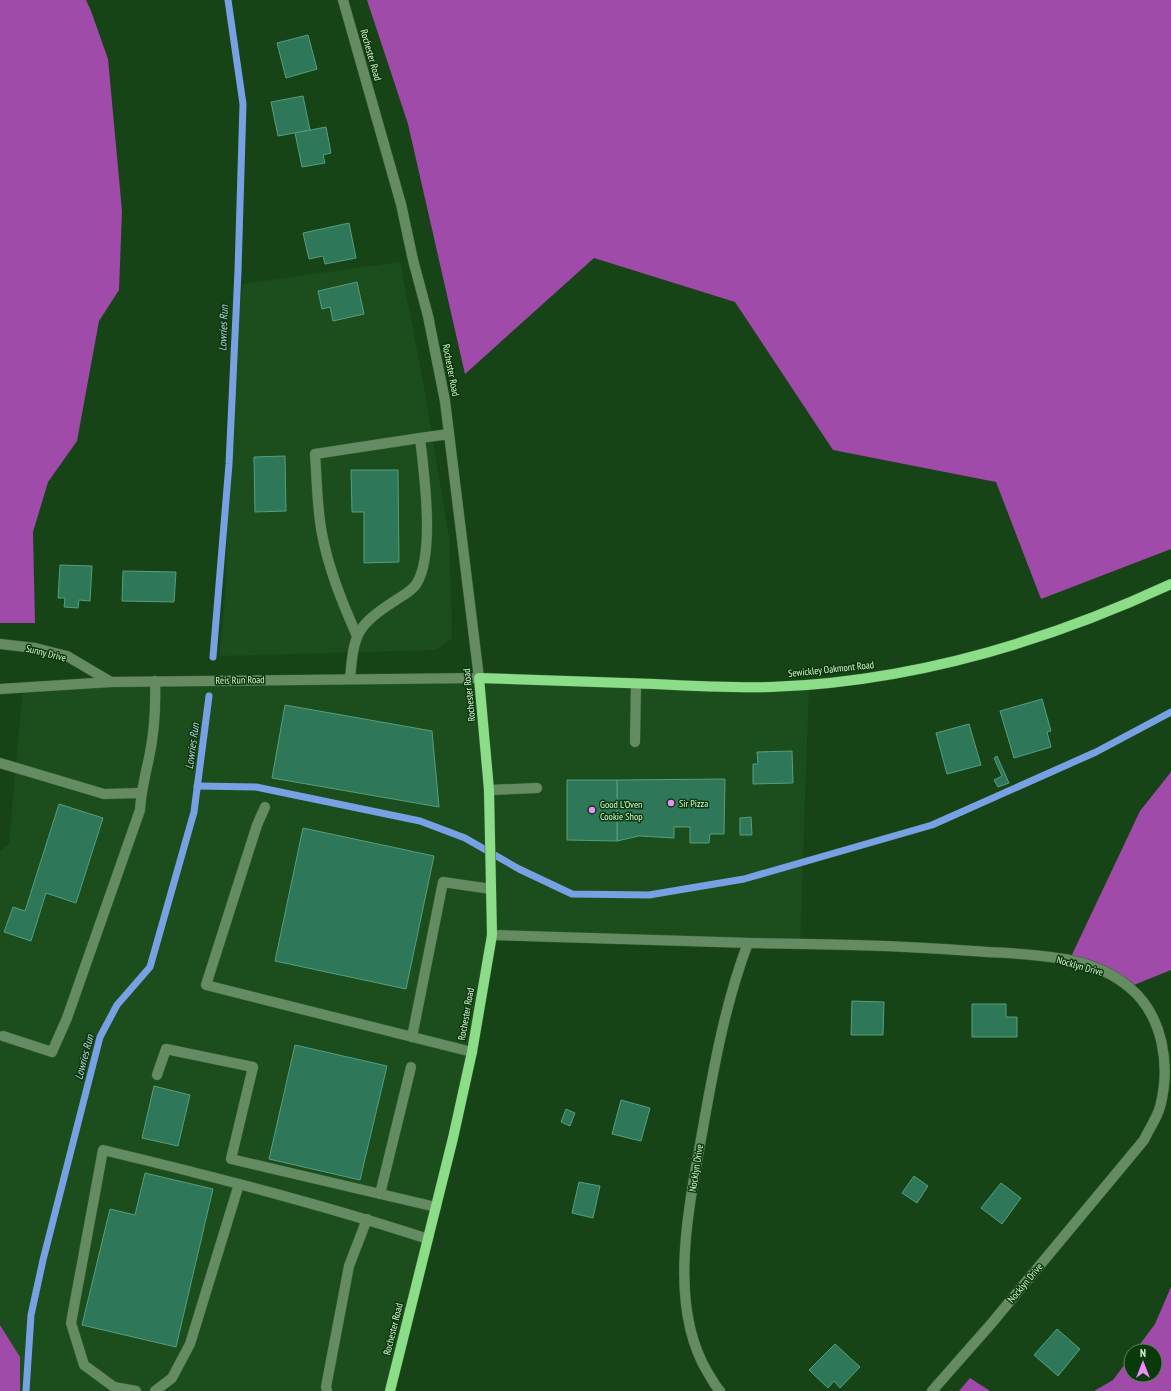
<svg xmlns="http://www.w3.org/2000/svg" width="1171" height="1391" viewBox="0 0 1171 1391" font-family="'PT Sans Narrow',sans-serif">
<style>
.built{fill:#1b4e1c}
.forest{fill:#a04aaa}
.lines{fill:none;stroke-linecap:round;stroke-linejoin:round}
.stream{stroke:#77a1e2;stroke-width:7}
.building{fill:#2e7859;stroke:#569e7e}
.minor-casing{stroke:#376036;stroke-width:11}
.major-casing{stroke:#376036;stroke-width:11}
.minor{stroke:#658b62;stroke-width:10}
.major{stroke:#8bdd88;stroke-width:10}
.poi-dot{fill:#ee8cf9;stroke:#0a390b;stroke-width:1.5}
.labels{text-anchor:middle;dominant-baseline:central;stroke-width:3;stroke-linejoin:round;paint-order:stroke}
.street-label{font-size:10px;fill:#dcf5da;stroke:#0a390b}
.poi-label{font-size:10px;fill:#dcf5da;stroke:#0a390b;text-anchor:start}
.water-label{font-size:11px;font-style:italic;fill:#c1cee8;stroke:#0a390b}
</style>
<rect width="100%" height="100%" fill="#174417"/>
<g class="built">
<polygon points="400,262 423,382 449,538 452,638 435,650 219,656 226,586 230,348 244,284"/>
<polygon points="155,681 809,684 800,943 492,935 472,1052 390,1391 20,1391 20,1357 0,1325 0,852 9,843 23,687"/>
</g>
<g class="forest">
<polygon points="0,0 86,0 91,11 108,59 122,211 119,290 99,321 77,441 48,482 33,532 35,623 0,623"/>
<polygon points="367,0 1171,0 1171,549 1041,599 996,482 833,450 735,302 594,258 465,374 408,124"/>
<polygon points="1171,772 1171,970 1129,987 1069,961 1140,811"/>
<polygon points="1171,1287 1171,1391 1094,1391 1113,1380 1131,1356 1131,1375 1155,1375 1155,1351 1135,1351 1155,1324"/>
<polygon points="0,1325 20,1357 20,1391 0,1391"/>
<polygon points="970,1378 990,1391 959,1391"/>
</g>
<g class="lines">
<g class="stream">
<polyline points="213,657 229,464 238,271 243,104 228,0"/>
<polyline points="197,786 256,787 420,821 465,838 519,869 572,894 649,895 744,879 932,825 1096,752 1171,712"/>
<polyline points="26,1391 31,1315 43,1260 100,1037 117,1005 150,967 194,812 209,696"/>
</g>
</g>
<g class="building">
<polygon points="308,35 317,69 286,78 277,43"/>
<polygon points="303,96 310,130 278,136 271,102"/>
<polygon points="326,127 331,153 323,155 325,163 302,167 295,133"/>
<polygon points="349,223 356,258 325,264 323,256 309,259 303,233"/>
<polygon points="357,282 364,314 333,321 330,307 322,309 318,291"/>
<polygon points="285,456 286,511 255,512 254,457"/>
<polygon points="351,470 398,470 399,562 364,563 364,512 352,512"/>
<polygon points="60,565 92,566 90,601 79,600 78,608 64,607 65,598 58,598"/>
<polygon points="123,571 176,572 174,602 122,601"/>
<polygon points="1042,699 1051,731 1047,732 1051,747 1014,758 1000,711"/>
<polygon points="285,705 432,731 439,807 272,778"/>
<polygon points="969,724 981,765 947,774 936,733"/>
<polygon points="792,751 793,783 753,784 753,764 758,764 757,752"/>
<polygon points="997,756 1009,783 998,787 994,780 1002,776 994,758"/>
<polygon points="725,779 724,834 710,834 709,843 690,843 690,827 674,827 674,838 639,836 617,841 617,780"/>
<polygon points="567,780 617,780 617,841 567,840"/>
<polygon points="59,804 103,818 76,903 46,893 31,941 4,932 13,907 25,911"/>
<polygon points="751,817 752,835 740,835 740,818"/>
<polygon points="303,828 434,856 406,989 275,961"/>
<polygon points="852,1001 884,1002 883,1035 851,1035"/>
<polygon points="972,1004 1006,1004 1006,1017 1017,1017 1017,1037 972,1037"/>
<polygon points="295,1045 387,1066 360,1180 269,1159"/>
<polygon points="154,1086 190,1095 178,1146 142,1138"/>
<polygon points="621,1100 650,1108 641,1141 612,1134"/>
<polygon points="566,1109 575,1113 570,1126 561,1122"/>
<polygon points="145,1173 213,1189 176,1347 82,1325 110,1209 135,1215"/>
<polygon points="914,1176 928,1186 917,1203 902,1193"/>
<polygon points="579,1182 600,1186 593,1218 572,1213"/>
<polygon points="1001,1183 1021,1198 1002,1224 981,1208"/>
<polygon points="1057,1329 1080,1349 1058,1376 1034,1355"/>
<polygon points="835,1344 860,1367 840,1388 834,1381 828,1388 809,1370"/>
</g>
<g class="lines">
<g class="minor-casing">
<g id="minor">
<path d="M357 636C342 602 329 570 322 534 317 508 317 481 315 454L420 438"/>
<polyline points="0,644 35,648 67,656 111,682"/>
<path d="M350 679C354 633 356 626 396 600 404 595 412 591 417 583 435 552 424 473 420 438L449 434"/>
<polyline points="0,689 111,682 479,678 445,401 428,316 413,260 401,204 343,0"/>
<polyline points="635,742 636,684"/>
<polyline points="0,763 104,794 141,793"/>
<polyline points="489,790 537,788"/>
<polyline points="265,807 257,825 206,985 472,1052"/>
<path d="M492 935C577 938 663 941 749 943 823 944 898 945 973 951 1024 955 1088 952 1129 987 1163 1015 1171 1065 1160 1107 1157 1118 1149 1129 1144 1140L991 1324 932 1391"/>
<path d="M3 1036 52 1052 67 1018 140 810C141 792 145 776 149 758 154 734 156 706 155 681"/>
<polyline points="412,1037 443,882 491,889"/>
<polyline points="157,1075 166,1049 253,1067 231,1159 436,1207"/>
<polyline points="380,1194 411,1067"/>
<path d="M136 1391 114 1387 84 1365 71 1323 103 1150C212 1176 321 1204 428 1239"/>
<polyline points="155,1391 172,1378 190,1344 239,1184"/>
<polyline points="327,1391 326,1387 349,1266 367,1219"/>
<path d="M720 1391C715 1386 712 1379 708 1373 665 1302 691 1199 704 1122 715 1061 726 1001 748 943"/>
</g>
</g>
<g class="major-casing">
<path id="major" d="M390 1391 453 1138 472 1052 492 935 489 790 479 678C537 680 595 682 654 684 693 686 732 688 771 687 910 682 1046 642 1171 584"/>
</g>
<use href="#minor" class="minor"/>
<use href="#major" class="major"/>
</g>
<g class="poi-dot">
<circle cx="671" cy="803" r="4"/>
<circle cx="592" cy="810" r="4"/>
</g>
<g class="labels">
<g class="street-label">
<text transform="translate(371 55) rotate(74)">Rochester Road</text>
<text transform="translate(451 370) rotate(79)">Rochester Road</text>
<text transform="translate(46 653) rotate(14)">Sunny Drive</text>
<text transform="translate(831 669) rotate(-6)">Sewickley Oakmont Road</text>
<text transform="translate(240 680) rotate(-1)">Reis Run Road</text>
<text transform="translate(469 695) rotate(-96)">Rochester Road</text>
<text transform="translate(1080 966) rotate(16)">Nocklyn Drive</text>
<text transform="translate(466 1014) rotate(-80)">Rochester Road</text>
<text transform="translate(696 1168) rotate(-81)">Nocklyn Drive</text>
<text transform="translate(1025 1283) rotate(-50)">Nocklyn Drive</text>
<text transform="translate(393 1329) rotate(-76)">Rochester Road</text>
</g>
<g class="poi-label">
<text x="679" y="803">Sir Pizza</text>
<text x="600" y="804">Good L'Oven<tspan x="600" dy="12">Cookie Shop</tspan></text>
</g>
<g class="water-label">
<text transform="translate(223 328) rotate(-88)">Lowries Run</text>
<text transform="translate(192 746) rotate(-82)">Lowries Run</text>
<text transform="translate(84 1057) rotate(-75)">Lowries Run</text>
</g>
</g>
<g transform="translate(1143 1363)"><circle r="19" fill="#0a390b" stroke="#5e845e"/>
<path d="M0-3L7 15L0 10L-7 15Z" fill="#ee8cf9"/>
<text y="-6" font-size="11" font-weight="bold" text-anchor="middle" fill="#dcf5da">N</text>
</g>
</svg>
